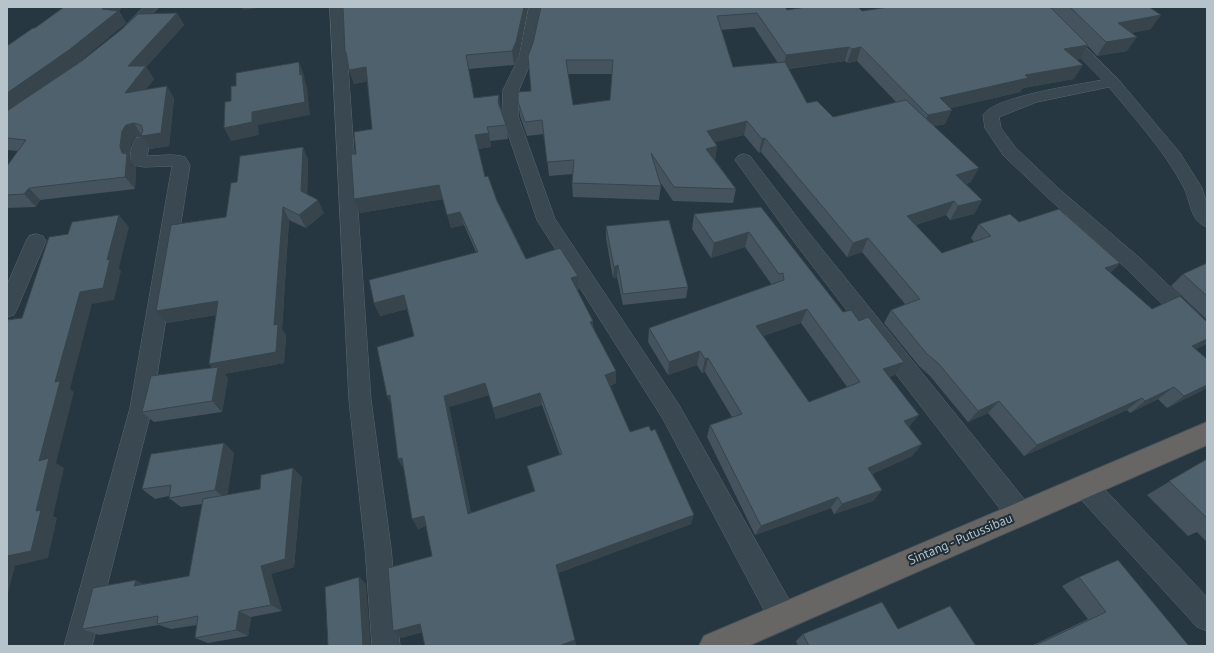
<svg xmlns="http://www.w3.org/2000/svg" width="1214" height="653" viewBox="0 0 1214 653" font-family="'PT Sans',sans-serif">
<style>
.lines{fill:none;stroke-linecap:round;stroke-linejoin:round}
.minor-casing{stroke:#58666e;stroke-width:1}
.trunk-casing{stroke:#45535b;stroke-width:2}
.minor{fill:#3a4851;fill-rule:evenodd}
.trunk{fill:#686664;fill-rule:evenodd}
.wall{fill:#44535d;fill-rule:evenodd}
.shaded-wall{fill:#37444c}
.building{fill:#4f616c;stroke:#37444c;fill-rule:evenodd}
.labels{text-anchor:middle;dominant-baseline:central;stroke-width:4;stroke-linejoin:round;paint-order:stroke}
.near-street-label{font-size:13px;fill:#b7c3cb;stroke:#1f2d37}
</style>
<rect width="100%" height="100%" fill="#263741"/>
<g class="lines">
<g class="minor-casing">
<g id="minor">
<polygon points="144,7 159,7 131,36 121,36 119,33 121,30"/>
<polygon points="330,7 344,7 371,400 391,548 400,646 372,646 365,548 349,400"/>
<polygon points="529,7 543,7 533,57 519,90 518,116 555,219 679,405 792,605 796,615 792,625 782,629 772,625 663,419 537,220 502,116 503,90 519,57"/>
<path d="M1031 7H1046L1118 79 1180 153 1202 188 1207 205V227C1189 221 1191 200 1183 186 1164 150 1135 119 1109 87L1037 102 999 117 1001 128 1015 147 1058 188 1141 259 1207 322V344L1200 341 1127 269 1046 196 1003 155 985 128 983 115C995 96 1078 85 1102 80Z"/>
<path d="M142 137 148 138 150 142 147 156C160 156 172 153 185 157L190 165 152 408 92 646H64L130 408 172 166 144 167 133 165C128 157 131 146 136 138Z"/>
<polygon points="744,154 750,156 809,233 1029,505 1033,514 1029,523 1020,526 1011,523 795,243 738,164 735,160 738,156"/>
<polygon points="36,234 43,236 46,241 17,309 14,315 7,317 7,285 26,241 29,236"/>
<polygon points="1085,474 1094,478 1207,597 1207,631 1197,627 1076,494 1073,486 1076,478"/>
</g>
</g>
<g class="trunk-casing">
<polygon id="trunk" points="1207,422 1207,445 748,646 699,646 704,636"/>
</g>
<use href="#minor" class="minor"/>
<use href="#trunk" class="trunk"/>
</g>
<g class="wall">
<polygon points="64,7 122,7 119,11 126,23 78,63 64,73 177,13 184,25 146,67 154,79 146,89 174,98 169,146 150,149 142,136 135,137 131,144 129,158 136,167 135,189 40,200 36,207 7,208 7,166 18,151 7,150 7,46 35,28"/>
<path d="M528 7 518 57 514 65 469 69 474 98 501 109 506 125 508 139 490 141 491 147 478 149 485 177 526 259 578 276 579 289 577 290 593 321V329L616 371V383L610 386 630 432 691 524 558 573 576 646H425L422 632 401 638 432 556 426 526 418 529 404 469 398 459 414 336 407 309 380 316 374 303 476 252 464 225 451 228 443 199 360 213 356 154 372 129 368 81 354 84 349 70 348 62 345 52ZM489 395 496 419 542 405 560 455 527 466 534 491 471 513 449 407Z"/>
<path d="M541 7 862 11 889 7H1149L1151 29 1131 33 1127 51 1097 56 1088 46 1080 59 1077 60 1074 79 1023 88 1020 92 951 108 945 124 934 126 971 182 966 184 982 200 974 214 950 220 946 215 916 225 942 253 974 242 971 238 979 224 1019 222 1120 263 1110 273 1152 309 1207 322V343L1195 349 1207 359V388L1167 408 1158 399 1130 413 1127 410 1024 456 988 413 968 422 930 376 919 366 884 323 891 310 905 304 862 252 847 257 761 152 759 153 744 135 715 142 717 146 715 160 736 189 733 203 673 201 658 179 661 186 659 200 573 197 572 183 573 174 549 176 544 134 527 136 520 116 518 102 531 91 533 43ZM754 27 778 63 733 67 721 30ZM845 61 847 63 857 61 896 102 833 117 807 103 788 69ZM568 74H612L610 100 573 105Z"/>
<polygon points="303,147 308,160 307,195 324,213 306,228 289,220 282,330 286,335 284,363 224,374 228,378 222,412 154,422 142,412 212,367 209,364 216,315 167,323 156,311 226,217 237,182"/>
<path d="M761 207 843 312 859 321 904 362 895 375 889 377 909 427 922 444 912 456 872 474 882 490 873 501 834 514 831 508 755 535 707 437 710 425 732 417 705 372 702 373 697 365 668 375 648 342 649 328 772 285 745 247 711 258 692 229 694 214ZM801 323 847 387 809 402 763 336Z"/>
<polygon points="606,226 688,287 686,298 623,305 617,277 613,278 606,238"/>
<polygon points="1207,263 1207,320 1171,286 1183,274"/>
<polygon points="234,453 227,495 260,489 302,477 294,567 271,574 282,611 251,617 248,636 208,643 195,638 197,625 171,629 159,625 99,635 82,629 143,584 189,576 202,504 181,507 169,498 169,496 155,499 142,489"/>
<polygon points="1207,459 1207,542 1197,532 1188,536 1147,495"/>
<polygon points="1079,577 1189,646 1031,646 1088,619 1062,586"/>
<polygon points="898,629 976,646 798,646 796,641 803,634"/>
</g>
<g class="shaded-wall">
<polygon points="104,7 122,7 119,11 126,23 78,63 7,113 7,93"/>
<polygon points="241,7 265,7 243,10"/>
<polygon points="524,7 528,7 518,57 514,65 512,51"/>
<polygon points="177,13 184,25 146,67 154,79 133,105 125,93 128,66"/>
<polygon points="1161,15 1151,29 1109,37 1118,23"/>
<polygon points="1137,37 1127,51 1097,56 1106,42"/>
<polygon points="1088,45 1080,59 1056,63 1064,49"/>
<polygon points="849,47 845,61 783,69 786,55"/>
<polygon points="861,47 857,61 847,63 852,49"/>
<polygon points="345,52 346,52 350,66"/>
<polygon points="299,62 304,75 305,81 307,87 310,115 258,125 259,135 231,141 224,128 252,112 300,75"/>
<polygon points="1083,65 1074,79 1023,88 1020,92 933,112 940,98 1025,75"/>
<polygon points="366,67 371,81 354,84 349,70"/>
<polygon points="167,86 174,98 169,146 150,149 141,136"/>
<polygon points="499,95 501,109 498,102"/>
<polygon points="952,110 945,124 922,129 928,115"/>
<polygon points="747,121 744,135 705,145 707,131"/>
<polygon points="134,123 142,136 135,137 131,144 129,158 136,167 135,189 125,177 120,146 122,131 126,125"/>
<polygon points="489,133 491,147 478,149 475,135"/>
<polygon points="765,138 761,152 759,153 762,139"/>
<polygon points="717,146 715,160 704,163 706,149"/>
<polygon points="303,147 308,160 307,204 301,191"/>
<polygon points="979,168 971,182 949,189 956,175"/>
<polygon points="439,185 443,199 360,213 354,199"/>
<polygon points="29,188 40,200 36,207 24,194"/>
<polygon points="318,200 324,213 306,228 299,215"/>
<polygon points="982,200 974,214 950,220 958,206"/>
<polygon points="954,201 946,215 900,230 907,216"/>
<polygon points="283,207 289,220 282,330 286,335 284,363 224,374 228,378 222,412 212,401 217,373 209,364 274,325"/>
<polygon points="460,212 464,225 451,228 447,215"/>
<polygon points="119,215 129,227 119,268 121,271 114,300 92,304 70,389 74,392 56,463 64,468 53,516 57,518 48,558 15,566 8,593 7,594 7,556 36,511 39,461 55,382 80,292 107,260"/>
<polygon points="749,232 745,247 711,258 714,243"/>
<polygon points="868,238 862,252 847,257 853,243"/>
<polygon points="1120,263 1107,276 1105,268"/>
<polygon points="618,265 617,277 613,278 614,267"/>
<polygon points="578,276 579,289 571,292 571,278"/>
<polygon points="404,295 409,308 380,316 374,303"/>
<polygon points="218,301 227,313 167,323 156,311"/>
<polygon points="807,309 801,323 752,340 756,326"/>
<polygon points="593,321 594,334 590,322"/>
<polygon points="1207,339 1207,343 1205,345 1176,359 1192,346"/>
<polygon points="700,351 697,365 668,375 669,362"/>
<polygon points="708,358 705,372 702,373 705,359"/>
<polygon points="904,362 895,375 875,383 883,369"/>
<polygon points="616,371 616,383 605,387 605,375"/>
<polygon points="485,383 489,395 449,407 473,523 468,514 444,396"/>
<polygon points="1207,385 1207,388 1167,408 1184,396"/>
<polygon points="1174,387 1158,399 1130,413 1145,401"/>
<polygon points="540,393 542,405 496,419 493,408"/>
<polygon points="390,395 393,408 387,396"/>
<polygon points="1142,398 1127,410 1024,456 1037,445"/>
<polygon points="999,401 988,413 968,422 978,411"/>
<polygon points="919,415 909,427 895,433 904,421"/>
<polygon points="224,443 234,453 227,500 215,490"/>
<polygon points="922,444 912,456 860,479 868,468"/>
<polygon points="402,458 404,469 398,459"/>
<polygon points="293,468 302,477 294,567 271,574 282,611 271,605 261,566"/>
<polygon points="882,490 873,501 834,514 842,504"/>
<polygon points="838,497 831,508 755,535 761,526"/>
<polygon points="694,515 691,524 558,573 556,565"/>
<polygon points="424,516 429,525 418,529 412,519"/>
<polygon points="359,577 366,584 371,646 363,646"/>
<polygon points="136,580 150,588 134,586"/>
<polygon points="239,611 251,617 248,636 236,630"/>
<polygon points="420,624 426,630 401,638 393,631"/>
<polygon points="575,640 576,646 559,646"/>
</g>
<g class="building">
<polygon points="64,7 104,7 102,9 118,11 69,50 7,93 7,46 33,28 35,28"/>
<path d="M343 7H524L516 42 512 51 466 55 474 98 499 95 498 102 506 125 487 127 489 133 475 135 485 177 488 176 497 201 526 259 560 248 578 276 571 278 593 321 590 322 616 371 605 375 630 432 649 426 651 431 655 429 694 515 556 565 575 640 559 646H425L420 624 393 631 388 568 432 556 424 516 412 519 402 458 398 459 390 395 387 396 377 347 414 336 404 295 374 303 369 280 478 252 460 212 447 215 439 185 354 199 351 154H356L354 132 372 129 366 67 349 70 346 52H345ZM485 383 493 408 540 393 562 454 527 466 535 491 468 514 444 396Z"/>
<path d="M541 7H785L787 10 806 7H858L862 11 889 7H1050L1088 45 1064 49 1083 65 1025 75 1028 78 940 98 952 110 928 115 861 47 852 49 849 47 786 55 757 13 717 16 733 67 785 62 807 103 817 101 833 117 906 100 979 168 956 175 982 200 958 206 954 201 907 216 942 253 991 236 979 224 1010 214 1019 222 1059 209 1120 263 1105 268 1152 309 1180 296 1207 322V339L1192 346 1207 359V385L1184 396 1174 387 1145 401 1142 398 1037 445 999 401 978 411 939 364 927 354 891 310 920 299 868 238 853 243 765 138 762 139 747 121 707 131 717 146 706 149 736 189 674 187 651 153 661 186 572 183 574 160 547 162 542 120 525 122 518 102V92L531 91 528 56 533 43ZM566 60H613L610 100 573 105Z"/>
<polygon points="1070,7 1149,7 1161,15 1118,23 1137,37 1106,42"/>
<polygon points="177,13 128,66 146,66 125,93 167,86 161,133 141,136 143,130 141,125 134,123 126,125 122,131 120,146 122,153 127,154 125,177 29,188 24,194 7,195 7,166 26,140 7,138 7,111 83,60 122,29 138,14"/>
<polygon points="299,62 300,75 302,74 305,102 252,112 252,122 224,128 225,102 231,101 231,86 236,86 236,73"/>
<polygon points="303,147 301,191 318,200 299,215 283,207 274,325 278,324 276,352 209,364 218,301 156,311 171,225 226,217 231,183 237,182 240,156"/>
<path d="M761 207 843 312 851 310 859 321 868 317 904 362 883 369 919 415 904 421 922 444 868 468 882 490 842 504 838 497 761 526 710 425 742 414 708 358 705 359 700 351 669 362 649 328 784 280 783 273 779 274 749 232 714 243 694 214ZM807 309 860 382 809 402 756 326Z"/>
<polygon points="119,215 107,260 110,259 103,288 80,292 55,382 60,381 39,461 49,458 36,511 41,510 31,551 7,556 7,320 22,318 49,237 68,234 72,222"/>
<polygon points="669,220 688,287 623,294 618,265 614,267 606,226"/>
<polygon points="1207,263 1207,296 1183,274"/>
<polygon points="218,367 212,401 142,412 151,376"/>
<polygon points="224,443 215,490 169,498 171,485 142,489 151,454"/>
<polygon points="1207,459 1207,518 1169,481"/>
<polygon points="293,468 285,559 261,566 271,605 239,611 236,630 195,638 198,616 157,624 158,616 82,629 93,588 136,580 134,586 189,576 203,499 260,489 261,475"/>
<polygon points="1118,560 1189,646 1034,646 1106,612 1079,577"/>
<polygon points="359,577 363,646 328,646 325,587"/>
<polygon points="882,602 898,629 950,606 976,646 809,646 803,634"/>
</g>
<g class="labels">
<g class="near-street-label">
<text transform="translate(960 539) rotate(-23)">Sintang - Putussibau</text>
</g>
</g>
<rect width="1214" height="653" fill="none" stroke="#b7c3cb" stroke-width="16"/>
</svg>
